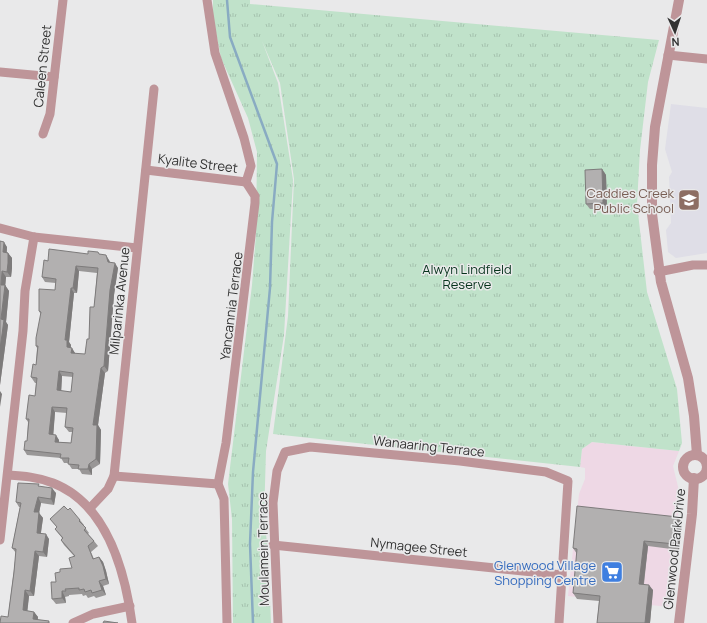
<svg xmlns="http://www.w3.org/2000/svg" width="707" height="623" viewBox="0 0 707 623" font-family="Manrope,sans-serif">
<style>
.commercial{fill:#eed8e5}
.built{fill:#dfdee7}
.grass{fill:url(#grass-tufts)}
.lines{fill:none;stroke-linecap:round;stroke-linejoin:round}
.stream{stroke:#89abc2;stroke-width:2.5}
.minor{stroke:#be9599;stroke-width:9}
.tertiary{stroke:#be9599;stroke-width:10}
.wall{fill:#999797;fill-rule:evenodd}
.shaded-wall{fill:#7d7b7b}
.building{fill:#b2b0b0;stroke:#7d7b7b;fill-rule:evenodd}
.labels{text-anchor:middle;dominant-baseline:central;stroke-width:3;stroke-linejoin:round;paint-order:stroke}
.street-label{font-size:13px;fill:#323232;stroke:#e9e9ea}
.education-label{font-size:13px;fill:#785e54;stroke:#e9e9ea;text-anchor:end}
.park-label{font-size:13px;fill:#06331c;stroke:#e9e9ea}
.shop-label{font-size:13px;fill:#366cbe;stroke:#e9e9ea;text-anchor:end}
</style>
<defs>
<pattern id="grass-tufts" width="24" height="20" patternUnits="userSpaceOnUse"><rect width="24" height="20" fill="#c0e2ca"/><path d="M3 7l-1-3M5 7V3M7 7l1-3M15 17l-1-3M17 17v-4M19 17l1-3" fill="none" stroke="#a5c2ae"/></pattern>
</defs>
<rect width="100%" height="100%" fill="#e9e9ea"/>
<polygon class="commercial" points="592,442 679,451 673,466 680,495 669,607 568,596 579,494 585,479 585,468 580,467 582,449"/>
<polygon class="built" points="671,104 707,108 707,253 676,258 668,252 666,230 671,223 669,177 672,172 665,149"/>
<polygon class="grass" points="213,0 250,0 250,4 659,40 648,82 640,150 637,204 647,292 677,389 682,443 679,451 592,442 582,449 580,467 273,434 288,316 294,179 280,83 262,41 278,83 293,180 284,335 266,451 264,519 268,550 271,623 233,623 232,519 228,484 252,285 256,234 257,152 248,118 221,58 213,17"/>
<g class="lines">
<polyline class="stream" points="227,0 230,37 277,164 272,222 270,288 253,472 250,544 253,623"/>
<g class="minor">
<polyline points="207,0 215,53 244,138 251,166 246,182 255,196 255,203 226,443 218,484 224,499 227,623"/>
<polyline points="668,55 707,59"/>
<polyline points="0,72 54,77"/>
<polyline points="43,134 50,114 63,0"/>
<polyline points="146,170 246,182"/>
<polyline points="0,228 34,237 137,248"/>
<polyline points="658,272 693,265 707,265"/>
<path d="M8 475C23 476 38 477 53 483 107 504 125 571 132 623"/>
<polyline points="114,476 218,484"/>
<polyline points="90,508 108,489 114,476 154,89"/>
<polyline points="0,540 23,331 25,291 34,237"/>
<polyline points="273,545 562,575"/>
<polyline points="73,623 93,614 130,606"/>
<polyline points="278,623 273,503 277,471 285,452 310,447 460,461 546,472 568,481 559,623"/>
</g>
<g class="tertiary">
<polyline points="679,0 655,127 652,165 652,214 661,282 688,378 694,416 697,455"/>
<circle cx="695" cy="467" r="12"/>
<polyline points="679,623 692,514 694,478"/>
</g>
</g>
<g class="wall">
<polygon points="602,169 606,175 607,209 590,209 586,204"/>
<polygon points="0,241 7,247 7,252 8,253 12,258 12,268 11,277 6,277 5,285 9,291 6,322 8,325 0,385"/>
<path d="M88 254H100L109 260 110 262 118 268 114 295 108 371 105 373 98 425 101 430 100 464 92 469V475L82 474 79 469H72L68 463H64L61 458 27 455 24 450 27 441 28 422 26 419 35 396 36 383H35L31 377 36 365 37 348 36 346 41 315 39 311 55 290 56 283 45 282 42 277 48 261ZM79 271 97 273 94 307 89 339 85 354H75V353L71 348V345L69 342 74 293H77ZM62 376 73 377 71 392 61 391ZM55 412 67 413 65 427 69 432H72L71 443 59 442V440L53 435Z"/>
<polygon points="40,487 56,493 54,505 41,503 39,513 43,518 41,533 49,539 47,557 39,556 34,596 29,596 27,611 34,612 38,617 38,620 49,621 50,623 0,623 8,617 16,553 12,548 20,507 19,507 16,502"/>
<polygon points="68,510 80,520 84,525 83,525 89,533 88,534 94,541 98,546 91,552 94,559 99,557 103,562 106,571 109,584 103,586 106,595 96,598 94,596 88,598 86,595 83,596 82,594 69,595 69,596 65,597 66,603 56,604 52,599 56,582 60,572 72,568 74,556 64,545 61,540 62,538 55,529 57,527 50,519"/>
<polygon points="678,517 682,523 679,550 648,546 644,584 653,590 650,623 597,623 599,601 577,599 573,593 577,554 573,548"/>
</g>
<g class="shaded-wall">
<polygon points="602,169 606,175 607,209 603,203"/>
<polygon points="4,242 7,247 6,257 3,252"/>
<polygon points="8,253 12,258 12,268 11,277 7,272"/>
<polygon points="106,255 109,260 111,267 108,262"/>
<polygon points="115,263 118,268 114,295 108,371 104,366 110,290"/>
<polygon points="76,266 79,271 77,293 73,288"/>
<polygon points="2,271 6,277 5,290 1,285"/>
<polygon points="5,285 9,291 6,322 8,325 0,385 0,349 1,319"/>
<polygon points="71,288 74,293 69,342 71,345 70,352 67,347 65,340"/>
<polygon points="72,348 75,353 75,358 71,353"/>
<polygon points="101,368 105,373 98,425 101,430 100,464 96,459 93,425"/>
<polygon points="59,371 62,376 61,395 57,390"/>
<polygon points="0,391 2,394 0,407"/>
<polygon points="52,407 55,412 53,439 49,434"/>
<polygon points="56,435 59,440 58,447 55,442"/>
<polygon points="89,464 92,469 92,475 88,469"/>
<polygon points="52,488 56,493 54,505 51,499"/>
<polygon points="38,497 41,503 39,513 43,518 40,538 37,533 34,512"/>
<polygon points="678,517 682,523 679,550 675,544"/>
<polygon points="46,534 49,539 47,557 43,552"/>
<polygon points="644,541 648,546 643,589 639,584"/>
<polygon points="35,551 39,556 34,596 30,591"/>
<polygon points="99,557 103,562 106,571 109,584 106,579"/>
<polygon points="99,581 103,586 106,595 102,590"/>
<polygon points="649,585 653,590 650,623 645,623"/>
<polygon points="25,590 29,596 27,615 23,610"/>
<polygon points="62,591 65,597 66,603 62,598"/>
<polygon points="34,612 38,617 37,623 33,619"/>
</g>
<g class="building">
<polygon points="602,169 603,203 586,204 585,170"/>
<polygon points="0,241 4,242 3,252 8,253 8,263 7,272 2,271 1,285 5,285 1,319 4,320 0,349"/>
<path d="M49 249 88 254V251L98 252 99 254 106 255 108 262 115 263 110 290 104 366 101 368 93 425H97L96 459 89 464 88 469H78L79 465 68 464 69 458H60L61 454 24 450 25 441H27L29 419H26L29 395 35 396 37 378 31 377 33 364 36 365 38 346H36V338L41 312 39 311V289L55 290 56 279 42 277 44 260 48 261ZM76 266 98 268 94 307H90L89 339H87L85 354 71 353 72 348 67 347V340H65L71 288H73ZM59 371 73 373 71 392 57 390ZM52 407 67 408 65 427 73 428 71 443 55 442 56 435 49 434Z"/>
<polygon points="18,483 39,484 38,486 52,488 51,499 38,497 34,512 39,512 37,533 46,534 43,552 35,551 30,591 25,590 23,610 34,612 33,619 49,621 48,623 0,623 1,616 8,617 14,572 16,549 12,548 21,503 16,502"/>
<polygon points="64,506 68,510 70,508 80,520 79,521 86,528 84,530 94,541 88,546 93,559 99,557 103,566 106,579 99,581 102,590 92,593 91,590 85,592 84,589 79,590 79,588 65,589 66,591 62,591 62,598 52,599 51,582 56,582 55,573 60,572 60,569 72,568 69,558 75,556 61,540 63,538 55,529 57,527 50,519"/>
<polygon points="577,506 678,517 675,544 644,541 639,584 649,585 645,623 597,623 600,596 573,593 577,549 573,548"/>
<polygon points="104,621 118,623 103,623"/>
</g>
<defs>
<g id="school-square" transform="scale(1.15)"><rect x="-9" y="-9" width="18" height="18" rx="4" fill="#8d6e63" stroke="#e9e9ea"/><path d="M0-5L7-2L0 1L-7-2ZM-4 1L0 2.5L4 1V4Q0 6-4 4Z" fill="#fff"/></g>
<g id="supermarket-square" transform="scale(1.15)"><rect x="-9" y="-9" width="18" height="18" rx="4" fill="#3f7fe0" stroke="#e9e9ea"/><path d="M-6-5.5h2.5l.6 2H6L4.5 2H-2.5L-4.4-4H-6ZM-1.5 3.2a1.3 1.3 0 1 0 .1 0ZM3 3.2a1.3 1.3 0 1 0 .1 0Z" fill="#fff"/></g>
</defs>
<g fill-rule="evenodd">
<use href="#school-square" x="689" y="200"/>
<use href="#supermarket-square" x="612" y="572"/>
</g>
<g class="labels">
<g class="street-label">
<text transform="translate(42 66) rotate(-84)">Caleen Street</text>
<text transform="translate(198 163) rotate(7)">Kyalite Street</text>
<text transform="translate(119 301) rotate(-84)">Milparinka Avenue</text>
<text transform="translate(231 306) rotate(-83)">Yancannia Terrace</text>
<text transform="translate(429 446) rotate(6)">Wanaaring Terrace</text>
<text transform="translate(419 547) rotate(6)">Nymagee Street</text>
<text transform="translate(263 549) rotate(-91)">Moulamein Terrace</text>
<text transform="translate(674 549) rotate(-84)">Glenwood Park Drive</text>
</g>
<g class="education-label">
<text x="674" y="193">Caddies Creek<tspan x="674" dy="15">Public School</tspan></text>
</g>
<g class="park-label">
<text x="467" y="269">Alwyn Lindfield<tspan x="467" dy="15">Reserve</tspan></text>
</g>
<g class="shop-label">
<text x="596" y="565">Glenwood Village<tspan x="596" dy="15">Shopping Centre</tspan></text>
</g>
</g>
<g transform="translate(675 32) rotate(177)" stroke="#e9e9ea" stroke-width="3" paint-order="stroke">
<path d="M0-3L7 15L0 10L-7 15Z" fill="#323232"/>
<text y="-6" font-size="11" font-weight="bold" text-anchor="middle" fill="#323232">N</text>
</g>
</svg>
